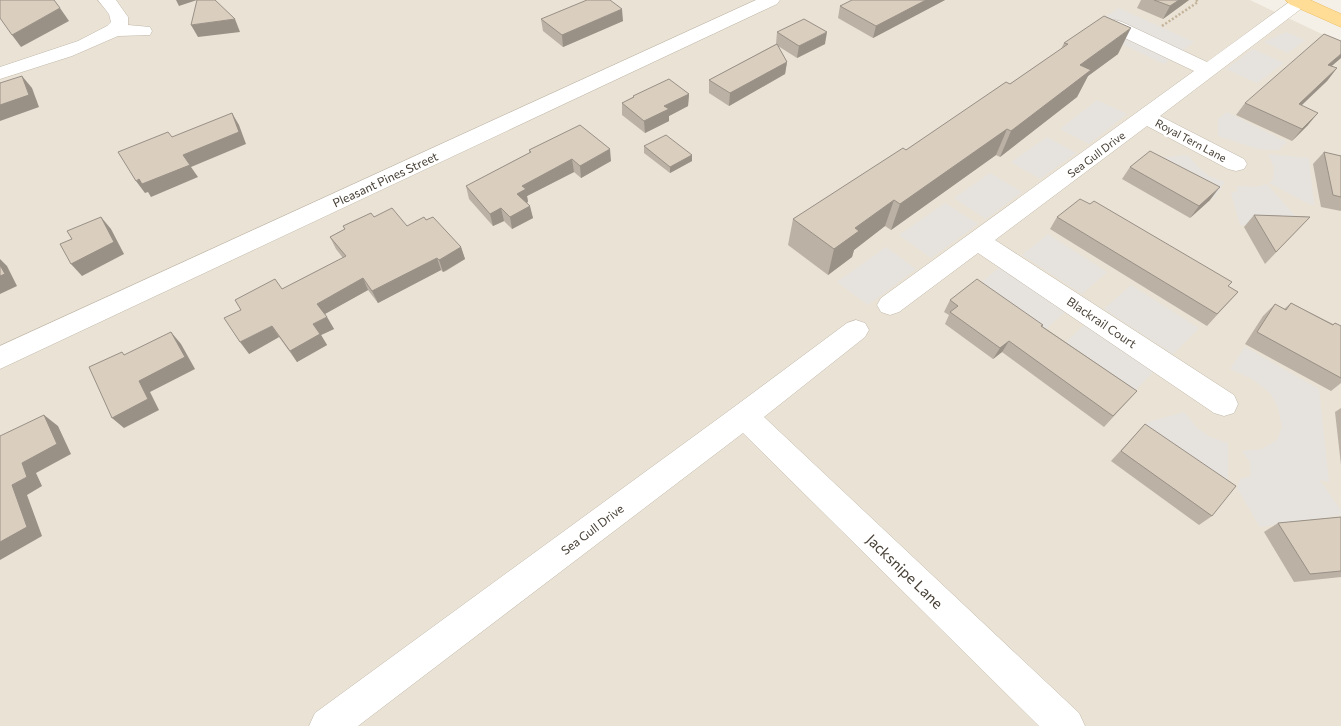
<svg xmlns="http://www.w3.org/2000/svg" width="1341" height="726" viewBox="0 0 1341 726" font-family="Commissioner,sans-serif">
<style>
.residential{fill:#e9e2d5}
.parking{fill:#e6e3df}
.lines{fill:none;stroke-linecap:round;stroke-linejoin:round}
.minor-casing{stroke:#c1b8a9;stroke-width:1}
.major-casing{stroke:#ecbc5e;stroke-width:1}
.path{stroke:#c4b399;stroke-width:2.5;stroke-dasharray:2 2;stroke-linecap:butt}
.minor{fill:#fff;fill-rule:evenodd}
.major{fill:#ffdd96;fill-rule:evenodd}
.wall{fill:#bbb1a4}
.shaded-wall{fill:#999086}
.building{fill:#dacebf;stroke:#999086}
.labels{text-anchor:middle;dominant-baseline:central;stroke-width:5;stroke-linejoin:round;paint-order:stroke}
.far-street-label{font-size:11px;fill:#484036;stroke:#fff}
.street-label{font-size:12px;fill:#484036;stroke:#fff}
.near-street-label{font-size:15px;fill:#484036;stroke:#fff}
</style>
<rect width="100%" height="100%" fill="#f5f0e7"/>
<polygon class="residential" points="0,0 1250,0 1341,43 1341,726 0,726"/>
<g class="parking">
<polygon points="1119,8 1194,42 1164,64 1088,28"/>
<polygon points="1286,32 1305,40 1288,53 1264,42"/>
<polygon points="1253,49 1284,63 1257,83 1226,69"/>
<polygon points="1097,100 1127,114 1089,144 1060,129"/>
<polygon points="1227,112 1287,142 1279,150 1258,149 1218,136 1218,119"/>
<polygon points="1047,137 1076,153 1040,179 1011,162"/>
<polygon points="1268,154 1309,158 1314,205 1309,204 1269,183 1273,179 1274,167"/>
<polygon points="1183,155 1189,156 1195,164 1209,176 1225,182 1213,199 1146,163 1149,160"/>
<polygon points="990,173 1022,192 986,219 954,198"/>
<polygon points="1267,184 1303,225 1240,225 1231,193 1237,191 1237,186 1256,187"/>
<polygon points="945,203 978,224 931,258 899,235"/>
<polygon points="1048,234 1107,272 1082,294 1022,255"/>
<polygon points="886,247 916,269 868,305 837,282"/>
<polygon points="1000,267 1066,311 1039,335 976,287"/>
<polygon points="1131,285 1199,328 1173,354 1104,309"/>
<polygon points="1084,325 1154,371 1127,399 1057,351"/>
<polygon points="1245,347 1319,389 1329,482 1320,480 1341,511 1341,515 1260,527 1237,488 1240,479 1251,476 1250,462 1242,451 1262,449 1277,440 1282,427 1278,407 1270,393 1252,379 1230,369"/>
<polygon points="1184,412 1197,428 1210,437 1228,443 1228,478 1219,490 1138,434 1148,422"/>
</g>
<g class="lines">
<g class="minor-casing">
<g id="minor">
<polygon points="98,0 116,0 128,17 128,25 150,27 152,31 150,35 118,36 72,56 0,79 0,67 78,41 107,26 111,22 109,14"/>
<polygon points="756,0 780,0 777,4 0,369 0,346"/>
<polygon points="1292,0 1309,0 1310,2 1160,116 1244,159 1247,164 1244,169 1236,171 1228,169 1147,126 995,240 1234,395 1238,404 1234,413 1224,416 1214,413 978,253 899,312 890,315 881,312 877,305 881,298 1194,71 1108,30 1106,26 1108,22 1115,20 1122,22 1207,62"/>
<polygon points="856,320 865,323 869,330 865,337 764,417 1079,713 1085,726 1039,726 743,433 358,726 309,726 315,713 734,407 847,323"/>
</g>
</g>
<g class="major-casing">
<polygon id="major" points="1286,0 1310,0 1341,14 1341,27 1289,4"/>
</g>
<polyline class="path" points="1162,26 1198,2 1196,0"/>
<use href="#minor" class="minor"/>
<use href="#major" class="major"/>
</g>
<g class="wall">
<polygon points="945,0 873,38 838,18 840,6"/>
<polygon points="1141,0 1189,0 1163,19 1137,8"/>
<polygon points="541,19 623,21 563,47 543,31"/>
<polygon points="777,32 825,44 797,58 778,46 787,62 785,74 729,106 709,93 709,80 776,44"/>
<polygon points="1064,43 1118,54 1088,76 1077,97 1000,157 996,155 891,230 885,226 854,250 852,257 828,275 788,245 793,219 906,150 1010,84 1061,49"/>
<polygon points="1341,58 1331,66 1337,68 1327,81 1302,105 1308,125 1292,141 1236,115 1245,103"/>
<polygon points="689,94 688,106 669,116 669,121 645,133 622,115 622,103 633,97 633,96"/>
<polygon points="644,146 692,155 692,161 670,173 644,153"/>
<polygon points="529,150 611,161 581,178 574,172 527,196 528,202 527,202 533,218 512,229 504,221 493,226 469,199 466,186 529,153"/>
<polygon points="1324,152 1341,156 1341,211 1321,207 1313,164"/>
<polygon points="1130,167 1210,200 1190,218 1122,179"/>
<polygon points="1254,215 1310,217 1265,264 1244,227"/>
<polygon points="374,217 407,226 426,220 461,247 465,259 446,271 443,272 441,270 378,303 368,290 325,314 334,329 321,335 327,345 297,362 279,337 249,354 282,289 343,258 336,249 330,237 345,230 343,226"/>
<polygon points="1057,217 1228,287 1238,292 1207,326 1050,229"/>
<polygon points="950,300 1043,325 1042,326 1137,391 1104,427 1002,352 993,359 945,324 949,315 944,312"/>
<polygon points="1291,303 1333,324 1335,323 1341,326 1341,383 1331,391 1245,344 1263,316 1275,304 1284,309"/>
<polygon points="1341,408 1341,465 1335,412"/>
<polygon points="1145,424 1212,516 1199,525 1111,461"/>
<polygon points="1341,517 1341,577 1294,582 1264,532 1278,523"/>
</g>
<g class="shaded-wall">
<polygon points="176,0 197,0 179,6"/>
<polygon points="926,0 945,0 873,38 876,26"/>
<polygon points="1179,0 1189,0 1163,19 1170,6"/>
<polygon points="60,8 69,21 21,47 12,35"/>
<polygon points="622,9 623,21 563,47 562,35"/>
<polygon points="235,19 240,32 198,37 191,25"/>
<polygon points="1131,28 1118,54 1088,76 1077,97 1000,157 1011,131 1080,65"/>
<polygon points="827,32 825,44 797,58 799,46"/>
<polygon points="1341,54 1341,58 1319,77 1328,65"/>
<polygon points="787,62 785,74 729,106 730,93"/>
<polygon points="1337,68 1327,81 1290,116 1299,104"/>
<polygon points="22,76 32,88 39,107 0,121 0,105"/>
<polygon points="689,94 688,106 669,116 669,121 645,133 644,121 664,106"/>
<polygon points="232,113 239,125 246,144 191,167 198,177 151,197 148,192 145,193 136,181 183,155"/>
<polygon points="1318,113 1308,125 1292,141 1302,129"/>
<polygon points="1007,129 996,155 891,230 900,204"/>
<polygon points="610,149 611,161 581,178 580,166"/>
<polygon points="692,155 692,161 670,173 670,167"/>
<polygon points="572,159 574,172 527,196 528,202 520,206 517,194 522,186"/>
<polygon points="1220,187 1210,200 1190,218 1199,206"/>
<polygon points="894,200 885,226 854,250 852,257 828,275 834,249 855,228"/>
<polygon points="530,206 533,218 512,229 510,217"/>
<polygon points="501,208 504,221 493,226 490,214"/>
<polygon points="101,217 111,229 124,254 82,276 71,264"/>
<polygon points="461,247 465,259 443,272 439,260"/>
<polygon points="437,258 441,270 378,303 372,291"/>
<polygon points="0,259 7,266 17,286 0,294"/>
<polygon points="363,278 368,290 323,315 317,304"/>
<polygon points="327,317 334,329 321,335 327,345 297,362 290,351 313,324"/>
<polygon points="272,326 279,337 249,354 240,342"/>
<polygon points="171,332 181,344 195,369 150,392 159,410 124,428 112,418 139,381"/>
<polygon points="1009,341 1002,352 993,359 1000,348"/>
<polygon points="44,415 58,426 71,454 36,473 42,486 27,495 42,536 0,560 0,542 12,485"/>
</g>
<g class="building">
<polygon points="0,0 54,0 60,8 12,35 0,18"/>
<polygon points="197,0 215,0 235,19 191,25"/>
<polygon points="587,0 610,0 622,9 562,35 541,19"/>
<polygon points="852,0 926,0 876,26 840,6"/>
<polygon points="1154,0 1179,0 1170,6"/>
<polygon points="1104,16 1131,28 1080,65 1091,70 1011,131 1007,129 900,204 894,200 855,228 859,231 834,249 793,219 903,148 906,150 1006,82 1010,84 1068,44 1064,43"/>
<polygon points="804,19 827,32 799,46 777,32"/>
<polygon points="1324,34 1341,41 1341,54 1328,65 1337,68 1299,104 1318,113 1302,129 1245,103"/>
<polygon points="777,44 787,62 730,93 709,80"/>
<polygon points="22,76 29,95 0,105 0,83"/>
<polygon points="669,79 689,94 664,106 669,109 644,121 622,103 634,97 633,96"/>
<polygon points="232,113 239,132 183,155 190,165 142,184 139,179 136,181 118,152 168,132 172,137"/>
<polygon points="580,125 610,149 580,166 572,159 522,186 526,189 517,194 530,206 510,217 501,208 490,214 466,186 531,152 529,150"/>
<polygon points="666,135 692,155 670,167 644,146"/>
<polygon points="1150,151 1220,187 1199,206 1130,167"/>
<polygon points="1324,152 1341,156 1341,197 1333,195"/>
<polygon points="1080,199 1090,204 1094,201 1232,282 1228,286 1238,292 1217,314 1057,217"/>
<polygon points="392,208 407,226 424,217 426,220 433,217 461,247 441,259 439,260 437,258 372,291 363,278 317,304 327,317 313,324 320,334 290,351 272,326 240,342 224,318 241,310 235,300 275,279 282,289 346,256 330,237 345,229 343,226 371,213 374,217"/>
<polygon points="1254,215 1310,217 1276,252"/>
<polygon points="101,217 114,242 71,264 60,244 72,239 67,231"/>
<polygon points="0,265 5,274 0,276"/>
<polygon points="977,279 1043,325 1041,326 1137,391 1113,416 1009,341 1000,348 950,312 958,306 950,300"/>
<polygon points="1291,303 1333,325 1335,323 1341,326 1341,378 1257,332 1275,304 1286,310"/>
<polygon points="171,332 185,357 139,381 148,399 112,418 89,367 122,352 124,355"/>
<polygon points="44,415 57,444 22,463 27,477 12,485 27,527 0,542 0,436"/>
<polygon points="1145,424 1236,486 1212,516 1121,451"/>
<polygon points="1341,517 1341,571 1310,574 1278,523"/>
</g>
<g class="labels">
<g class="far-street-label">
<text transform="translate(1191 140) rotate(28)">Royal Tern Lane</text>
<text transform="translate(1096 154) rotate(-37)">Sea Gull Drive</text>
</g>
<g class="street-label">
<text transform="translate(385 179) rotate(-25)">Pleasant Pines Street</text>
<text transform="translate(1102 322) rotate(34)">Blackrail Court</text>
<text transform="translate(592 529) rotate(-37)">Sea Gull Drive</text>
</g>
<g class="near-street-label">
<text transform="translate(905 571) rotate(44)">Jacksnipe Lane</text>
</g>
</g>
</svg>
